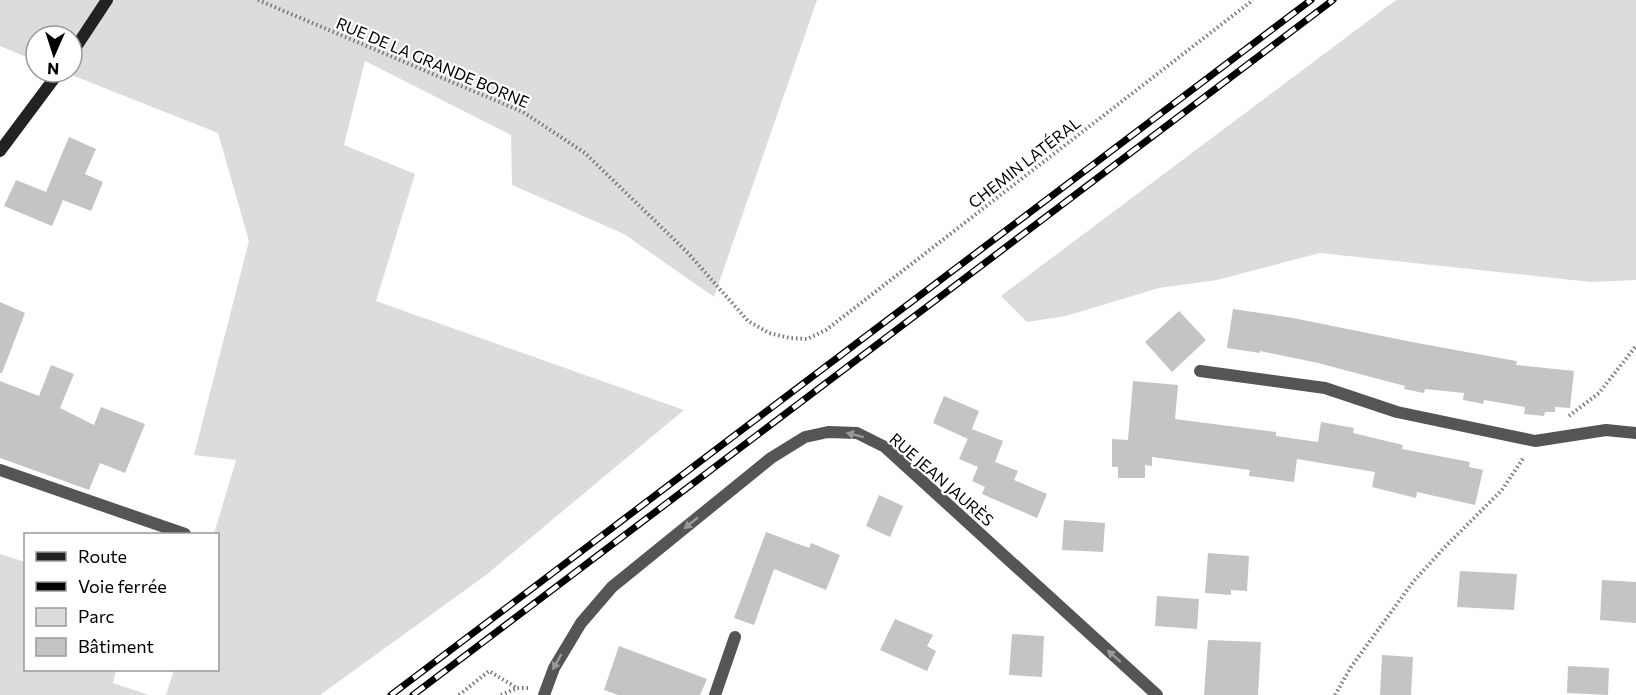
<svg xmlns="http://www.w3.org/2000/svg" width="1636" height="695" viewBox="0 0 1636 695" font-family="Commissioner,sans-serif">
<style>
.green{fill:#dcdcdc}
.building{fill:#c4c4c4}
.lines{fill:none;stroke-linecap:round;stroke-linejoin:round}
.path{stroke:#777;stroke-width:4;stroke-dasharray:1.5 3;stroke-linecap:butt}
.lane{stroke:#555;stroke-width:12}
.street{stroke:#555;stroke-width:12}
.secondary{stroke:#222;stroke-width:12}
.rail-casing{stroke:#000;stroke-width:7}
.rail{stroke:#fff;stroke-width:4.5;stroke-dasharray:14;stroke-linecap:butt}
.oneway{fill:#999}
.labels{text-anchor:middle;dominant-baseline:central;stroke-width:4.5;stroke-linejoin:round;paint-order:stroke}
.street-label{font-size:16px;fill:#000;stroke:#fff}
</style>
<rect width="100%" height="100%" fill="#fff"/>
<g class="green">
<polygon points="0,0 817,0 714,297 624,234 512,185 511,135 365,61 344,145 415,174 376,301 684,410 486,575 320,695 166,695 174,670 218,670 218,534 214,534 236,460 194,455 249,241 218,133 64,72 72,72 72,36 36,36 36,61 0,46"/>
<polygon points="1396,0 1636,0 1636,280 1591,282 1320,253 1217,280 1159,288 1066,316 1027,322 1001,296"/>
<polygon points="0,554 25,562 26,670 116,670 113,683 149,695 0,695"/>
</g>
<g class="building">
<polygon points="69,137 96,149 85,174 103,182 91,211 63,200 52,226 4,206 16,180 46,192"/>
<polygon points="0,302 25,313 2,373 0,373"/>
<polygon points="1233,309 1293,318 1412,342 1499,358 1517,361 1516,365 1574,371 1570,408 1555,407 1555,412 1545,412 1544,416 1524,414 1525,407 1484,400 1483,404 1463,400 1464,393 1425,389 1424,393 1404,389 1405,386 1318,363 1260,351 1260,353 1227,348"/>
<polygon points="1179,311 1206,340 1172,372 1145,342"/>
<polygon points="51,365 74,374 60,408 94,425 101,407 145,424 125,473 100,463 89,490 0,458 0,381 39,396"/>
<polygon points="1133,381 1178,385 1175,419 1276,432 1276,436 1318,442 1321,422 1354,428 1353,433 1403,445 1402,449 1470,462 1469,467 1483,470 1475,505 1417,492 1416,498 1372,487 1375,472 1297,459 1294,482 1249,476 1250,470 1152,457 1152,466 1145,465 1145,478 1118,478 1118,467 1112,467 1112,439 1128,440"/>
<polygon points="944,396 979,411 968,439 933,423"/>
<polygon points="972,429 1003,441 995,462 1018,471 1014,480 1047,494 1037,518 982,494 985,487 972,481 978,467 959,459"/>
<polygon points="879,495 903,506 890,537 866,526"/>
<polygon points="1064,520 1105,523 1103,552 1062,550"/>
<polygon points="766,532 809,548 811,543 840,555 826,590 774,569 754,625 734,618"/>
<polygon points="1208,553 1249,556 1247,591 1231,590 1231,595 1205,593"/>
<polygon points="1460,571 1517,574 1514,610 1457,607"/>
<polygon points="1602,580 1636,582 1636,623 1600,620"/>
<polygon points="1157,596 1199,599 1197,629 1155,626"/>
<polygon points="895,619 933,635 927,646 936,651 927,671 880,650"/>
<polygon points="1012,634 1044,636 1042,677 1009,675"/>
<polygon points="1208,640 1261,642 1258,695 1204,695"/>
<polygon points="619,646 707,679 700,695 618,695 604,690"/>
<polygon points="1382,655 1413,657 1411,695 1380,695"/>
<polygon points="1568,666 1609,668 1608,695 1567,693"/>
</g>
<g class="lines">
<g class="path">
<polyline points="258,0 523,112 585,153 688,253 748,321 769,333 790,338 807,339 826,330 1253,0"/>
<polyline points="1569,416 1599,393 1636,346"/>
<polyline points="459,695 489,671 517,688"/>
<polyline points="501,695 517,688 528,688"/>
<polyline points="1335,695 1351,667 1413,582 1443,549 1502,490 1524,457"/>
</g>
<polyline class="lane" points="0,470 185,534"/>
<g class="street">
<polyline points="1200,371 1325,388 1397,412 1535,441 1606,430 1636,433"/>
<polyline points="544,695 554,668 581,623 612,587 771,458 805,437 828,432 857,433 885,447 1157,695"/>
<polyline points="715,695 735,637"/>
</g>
<g class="secondary">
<polyline points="72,53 107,0"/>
<polyline points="0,151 59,72"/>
</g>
<g class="rail-casing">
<g id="rail">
<polyline points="391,695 1311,0"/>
<polyline points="413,695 1333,0"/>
</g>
</g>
<use href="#rail" class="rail"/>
</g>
<defs><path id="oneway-solid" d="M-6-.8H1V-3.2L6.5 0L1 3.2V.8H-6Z" transform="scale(1.5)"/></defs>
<g class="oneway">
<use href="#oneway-solid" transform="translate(855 435) rotate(-166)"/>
<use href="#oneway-solid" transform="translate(691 523) rotate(141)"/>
<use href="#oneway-solid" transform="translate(1114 656) rotate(-138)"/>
<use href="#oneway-solid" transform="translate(557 662) rotate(119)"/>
</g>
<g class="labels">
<g class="street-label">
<text transform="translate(433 62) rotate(23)">RUE DE LA GRANDE BORNE</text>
<text transform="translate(1024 162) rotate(-38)">CHEMIN LATÉRAL</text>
<text transform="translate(942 479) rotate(41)">RUE JEAN JAURÈS</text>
</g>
</g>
<rect x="24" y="533" width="195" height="138" fill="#ffffff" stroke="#999999" stroke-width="1.5"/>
<rect x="36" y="552" width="30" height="9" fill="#222222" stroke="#999999" stroke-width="1.5"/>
<text x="78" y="563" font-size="18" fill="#000000">Route</text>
<rect x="36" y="582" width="30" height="9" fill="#000000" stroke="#999999" stroke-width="1.5"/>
<text x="78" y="593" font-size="18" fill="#000000">Voie ferrée</text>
<rect x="36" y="608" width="30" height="18" fill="#dcdcdc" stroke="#999999" stroke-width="1.5"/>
<text x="78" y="623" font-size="18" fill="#000000">Parc</text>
<rect x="36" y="638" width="30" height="18" fill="#c4c4c4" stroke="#999999" stroke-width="1.5"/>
<text x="78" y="653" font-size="18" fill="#000000">Bâtiment</text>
<g transform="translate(54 54) rotate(183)"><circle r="28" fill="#ffffff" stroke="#999999" stroke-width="1.5"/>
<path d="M0-4.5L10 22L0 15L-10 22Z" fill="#000000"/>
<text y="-9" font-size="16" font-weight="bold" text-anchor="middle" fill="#000000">N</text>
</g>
</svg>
